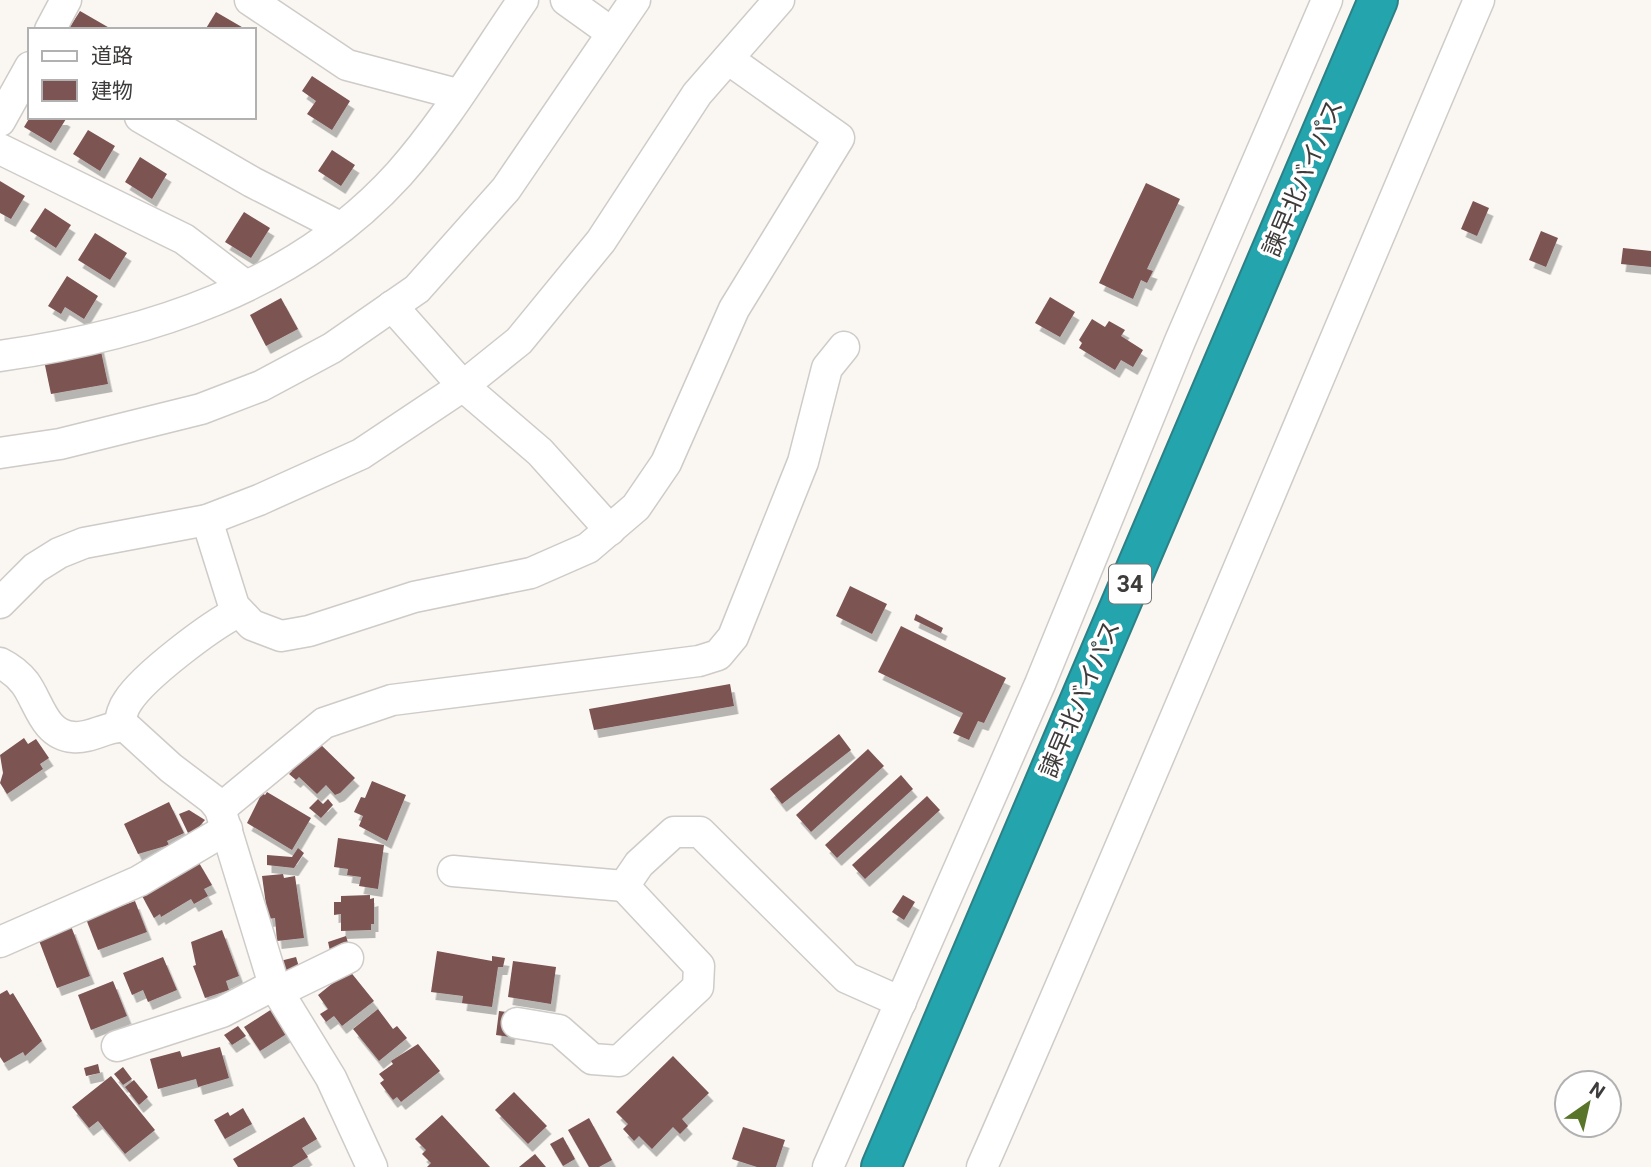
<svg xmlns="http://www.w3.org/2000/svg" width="1651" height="1167" viewBox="0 0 1651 1167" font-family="Roboto,'Noto Sans JP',sans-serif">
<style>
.building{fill:#7b5453;filter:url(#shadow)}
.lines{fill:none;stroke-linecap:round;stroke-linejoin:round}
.street-casing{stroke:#cecbc8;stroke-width:33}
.highway-casing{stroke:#2d8085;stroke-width:42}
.street{stroke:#fff;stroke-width:30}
.highway{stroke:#24a4ad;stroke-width:38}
.labels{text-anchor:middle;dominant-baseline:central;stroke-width:7;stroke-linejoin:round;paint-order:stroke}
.shield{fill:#fff;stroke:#787676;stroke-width:2}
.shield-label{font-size:23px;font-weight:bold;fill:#3e3c3b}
.street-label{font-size:24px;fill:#3e3c3b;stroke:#fff}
</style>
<defs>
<filter id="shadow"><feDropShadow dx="4.5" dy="8" stdDeviation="0" flood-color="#0004"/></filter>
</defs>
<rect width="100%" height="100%" fill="#faf7f3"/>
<g class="building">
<polygon points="80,11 113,30 68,30"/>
<polygon points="216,12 247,30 205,30"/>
<polygon points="312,76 350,101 332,130 307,114 316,101 302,91"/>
<polygon points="30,117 63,117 66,119 51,143 24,127"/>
<polygon points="88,130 115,146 100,171 73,154"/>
<polygon points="332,150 355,165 341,186 318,171"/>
<polygon points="140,157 167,174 152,199 125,182"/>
<polygon points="0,181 25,196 11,219 0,213"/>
<polygon points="1146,183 1180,199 1147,269 1153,271 1147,283 1141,280 1133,299 1099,283"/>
<polygon points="1473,201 1489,208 1477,236 1461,229"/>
<polygon points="45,208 71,225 56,248 30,231"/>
<polygon points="244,212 270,228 251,258 225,242"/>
<polygon points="1541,231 1558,238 1546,267 1529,260"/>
<polygon points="95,233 127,253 110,280 78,260"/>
<polygon points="1623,248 1651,251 1651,267 1621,264"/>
<polygon points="67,276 98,296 84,319 65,307 61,314 48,306"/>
<polygon points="1050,297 1075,312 1060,337 1035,323"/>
<polygon points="281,298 298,329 266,346 250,315"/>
<polygon points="1092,319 1105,327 1109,321 1125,330 1121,336 1143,350 1133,367 1121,360 1115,370 1079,348 1082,343 1079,340"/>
<polygon points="99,342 108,384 51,394 42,351"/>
<polygon points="850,586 887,604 872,634 836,616"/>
<polygon points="916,614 943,628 941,633 914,620"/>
<polygon points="901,626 1006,678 984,723 978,721 969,740 953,733 963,713 878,672"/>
<polygon points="730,684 734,706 594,730 589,709"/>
<polygon points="839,734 851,750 782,804 770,789"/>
<polygon points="24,738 28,744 36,739 49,758 40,764 43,769 7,794 0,783 3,773 0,755"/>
<polygon points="316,740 355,778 340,793 335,795 326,785 317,794 299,777 296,780 289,774 292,771 286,765"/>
<polygon points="868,749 884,766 811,832 796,815"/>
<polygon points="901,775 913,789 837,858 825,845"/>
<polygon points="372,781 406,795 387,841 359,826 363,816 354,812 361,797 365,798"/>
<polygon points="267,792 311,818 292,850 247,823 262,793 265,795"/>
<polygon points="927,796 940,810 865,879 852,865"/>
<polygon points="318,799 323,804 328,799 333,805 321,818 309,808"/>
<polygon points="169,802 184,833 167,841 169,845 138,854 124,824"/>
<polygon points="189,810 205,820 197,829 188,833 179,814"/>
<polygon points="338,838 384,845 378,889 359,886 361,877 347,875 348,869 334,867"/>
<polygon points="298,848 304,853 294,868 267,865 267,855 292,857"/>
<polygon points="198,861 212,885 204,889 208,896 194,904 191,899 161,917 160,914 154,918 141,894"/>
<polygon points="283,874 284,878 295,876 304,938 277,941 275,918 268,919 262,876"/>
<polygon points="370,895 370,899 374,898 374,924 371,924 371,930 341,931 341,914 334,915 334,902 341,902 341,896"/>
<polygon points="903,895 915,902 904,920 892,912"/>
<polygon points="135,901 147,932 98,950 86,919"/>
<polygon points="71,926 90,976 57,988 38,938"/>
<polygon points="222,930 239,976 226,981 229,990 205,998 193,966 196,965 191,942"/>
<polygon points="346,936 349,946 330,951 328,942"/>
<polygon points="437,951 492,961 492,956 505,958 503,967 498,967 492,1007 462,1003 463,996 431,992"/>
<polygon points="163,957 177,990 148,1002 143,990 132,995 123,973"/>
<polygon points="296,957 299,967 279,973 276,962"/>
<polygon points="513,961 556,967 551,1004 508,997"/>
<polygon points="349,970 374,1001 342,1026 334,1016 326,1022 320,1014 328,1009 318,995"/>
<polygon points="113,981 127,1016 91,1030 78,995"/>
<polygon points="7,990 10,995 13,993 42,1041 25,1056 23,1052 4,1063 0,1057 0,994"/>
<polygon points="272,1009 288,1033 260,1051 244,1027"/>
<polygon points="378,1009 393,1029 397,1026 407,1038 379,1061 353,1029"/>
<polygon points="499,1011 513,1013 510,1037 496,1035"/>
<polygon points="238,1026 246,1036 232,1045 224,1035"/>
<polygon points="418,1044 440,1071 401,1102 397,1097 393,1100 380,1083 384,1080 379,1074 393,1064 391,1061"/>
<polygon points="220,1047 229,1078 198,1087 196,1079 158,1089 150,1059 180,1051 182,1057"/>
<polygon points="673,1056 709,1093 682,1119 688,1126 680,1134 673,1127 652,1149 639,1136 634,1141 623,1129 628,1124 616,1112"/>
<polygon points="98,1064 100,1073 86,1076 84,1068"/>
<polygon points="123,1067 132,1079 123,1085 114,1074"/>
<polygon points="111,1076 155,1130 125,1154 98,1121 89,1128 72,1107"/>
<polygon points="134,1080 148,1097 139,1105 125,1087"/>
<polygon points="514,1092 547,1126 528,1144 495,1110"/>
<polygon points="243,1108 252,1124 225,1139 214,1120 228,1112 230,1116"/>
<polygon points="442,1115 490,1167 427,1167 431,1163 422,1154 426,1150 415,1139"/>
<polygon points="304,1117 317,1139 302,1148 308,1157 292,1167 238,1167 233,1159"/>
<polygon points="589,1118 612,1160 599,1167 589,1167 568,1130"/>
<polygon points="743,1127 785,1140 776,1167 757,1167 732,1159"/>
<polygon points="563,1137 575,1159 563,1166 550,1144"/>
<polygon points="535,1154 546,1167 519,1167"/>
</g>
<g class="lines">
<g class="street-casing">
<g id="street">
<polyline points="250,0 347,65 457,94"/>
<polyline points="566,0 612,33"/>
<polyline points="50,30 66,0"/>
<polyline points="140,117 252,182 340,227"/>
<polyline points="0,121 30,67"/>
<polyline points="0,149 184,239 246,286"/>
<polyline points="392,306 463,386 540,452 610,530"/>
<path d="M0 356C147 335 296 288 399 174 446 121 483 58 523 0"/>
<polyline points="0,453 60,444 201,409 261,386 332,348 417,289 506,189 635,0"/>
<polyline points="207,520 234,606 252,625 281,636 309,631 414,597 531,573 588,548 636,507 666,463 734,309 839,138 728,59"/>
<polyline points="0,603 35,568 59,553 84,543 207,520 259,500 361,454 463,386 519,341 601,241 697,94 779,0"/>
<path d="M0 663C10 668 18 674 25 683 39 702 44 735 73 737 92 739 107 725 126 727L171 768 212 799 220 809 274 985 331 1078 372 1167"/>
<path d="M119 727C121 717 122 709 128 701 144 676 210 626 238 612"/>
<polyline points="220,809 324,723 392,700 699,661 718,655 733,637 803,462 827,368 844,347"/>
<polyline points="453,871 624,886 639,864 674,832 700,832 847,978 901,1002"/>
<polyline points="0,942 139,881 227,829"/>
<polyline points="278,992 348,958"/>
<polyline points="517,1023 559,1030 592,1059 619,1061 698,987 699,966 624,886"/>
<polyline points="117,1046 222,1012 274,985"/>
<polyline points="828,1167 1040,684 1180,341 1327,0"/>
<path d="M982 1167C1152 780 1313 389 1479 0"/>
</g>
</g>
<g class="highway-casing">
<polyline id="highway" points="881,1167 1378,0"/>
</g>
<use href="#street" class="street"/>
<use href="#highway" class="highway"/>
</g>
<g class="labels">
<rect class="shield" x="1109" y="564.5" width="42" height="39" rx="5"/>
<g class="shield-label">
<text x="1130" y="584">34</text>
</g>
<g class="street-label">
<text transform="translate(1303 178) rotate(-67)">諫早北バイパス</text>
<text transform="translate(1080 699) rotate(-67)">諫早北バイパス</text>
</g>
</g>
<rect x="28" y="28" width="228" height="91" fill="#ffffff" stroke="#b2b1b1" stroke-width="2"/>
<rect x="42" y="51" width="35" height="10" fill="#ffffff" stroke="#b2b1b1" stroke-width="2"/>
<text x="91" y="63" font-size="21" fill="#3e3c3b">道路</text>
<rect x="42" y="80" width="35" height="21" fill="#7b5453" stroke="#b2b1b1" stroke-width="2"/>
<text x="91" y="98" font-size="21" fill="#3e3c3b">建物</text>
<g transform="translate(1588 1104) rotate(34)"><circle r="33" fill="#ffffff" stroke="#b2b1b1" stroke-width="2"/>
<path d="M0-5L12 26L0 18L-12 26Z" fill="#587529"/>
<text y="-10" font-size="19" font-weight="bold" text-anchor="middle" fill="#3e3c3b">N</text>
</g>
</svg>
